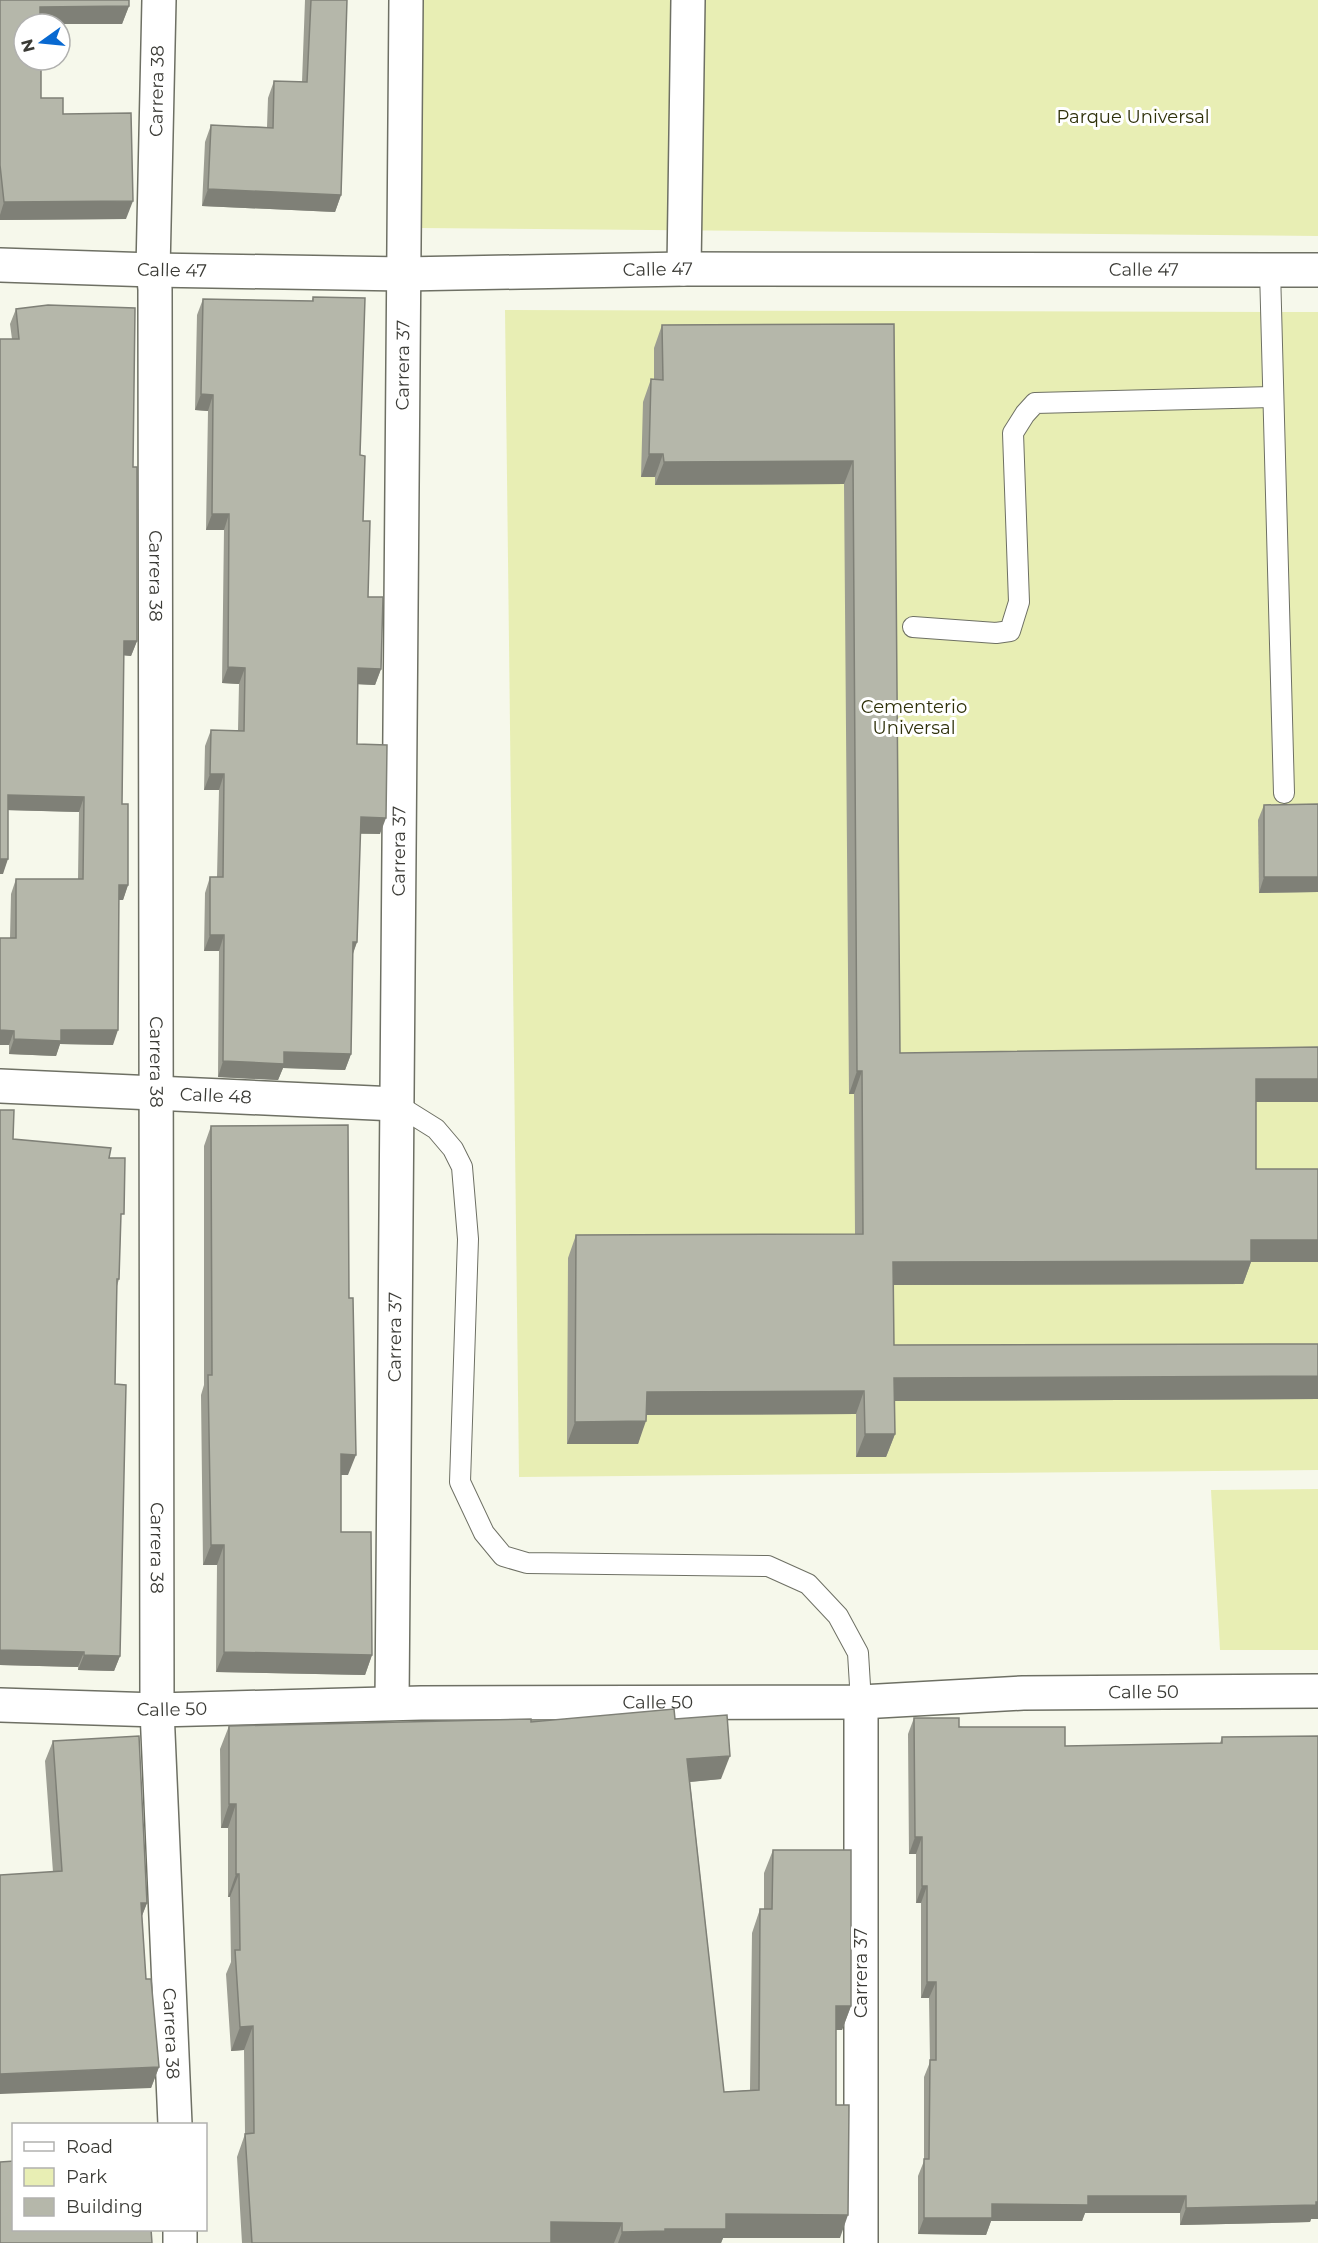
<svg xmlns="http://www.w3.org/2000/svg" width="1318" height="2243" viewBox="0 0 1318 2243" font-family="Montserrat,sans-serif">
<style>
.green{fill:#e8eeb4}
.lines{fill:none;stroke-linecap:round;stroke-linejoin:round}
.service-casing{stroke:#6e7064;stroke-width:22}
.minor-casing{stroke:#6e7064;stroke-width:36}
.tertiary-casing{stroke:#6e7064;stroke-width:36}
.secondary-casing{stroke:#6e7064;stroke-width:36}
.service{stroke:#fff;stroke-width:20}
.minor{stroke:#fff;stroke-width:33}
.tertiary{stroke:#fff;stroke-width:33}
.secondary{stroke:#fff;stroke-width:33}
.wall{fill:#9c9d92}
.shaded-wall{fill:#7f8077}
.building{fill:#b5b7aa;stroke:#7f8077;stroke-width:1.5}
.labels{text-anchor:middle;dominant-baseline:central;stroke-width:6;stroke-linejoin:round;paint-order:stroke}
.street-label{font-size:18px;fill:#3b3b36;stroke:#fff}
.park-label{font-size:18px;fill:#2f310a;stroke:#fff}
</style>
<rect width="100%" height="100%" fill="#f6f8eb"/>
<g class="green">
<polygon points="423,0 1318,0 1318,236 420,228"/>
<polygon points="505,310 1318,312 1318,1470 519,1477"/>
<polygon points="1318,1489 1318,1650 1220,1650 1211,1490"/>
</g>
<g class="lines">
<g class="service-casing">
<g id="service">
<polyline points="1270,270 1284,793"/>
<polyline points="913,627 996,633 1010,631 1019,602 1013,433 1025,414 1035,403 1273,397"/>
<polyline points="396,1104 436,1129 453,1149 462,1167 468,1239 460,1482 484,1533 503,1556 527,1563 768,1566 808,1584 838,1616 858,1653 861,1702"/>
</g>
</g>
<g class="minor-casing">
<g id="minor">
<path id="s1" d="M0 265 153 270 404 274 684 269 1318 270"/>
<polyline points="684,269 688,0"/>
<path id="s2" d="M0 1086 396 1104"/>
<polyline points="861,1702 861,2243"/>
<path id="s3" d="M392 1703 406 0"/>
</g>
</g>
<g class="tertiary-casing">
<g id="tertiary">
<path id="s4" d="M0 1705 157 1710 421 1703 861 1702 1023 1693 1318 1691"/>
</g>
</g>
<g class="secondary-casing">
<g id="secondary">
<path id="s5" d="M159 0 153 270 155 289 157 1710 175 2124"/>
<polyline points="180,2230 180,2243"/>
</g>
</g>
<use href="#service" class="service"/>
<use href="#minor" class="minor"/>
<use href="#tertiary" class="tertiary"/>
<use href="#secondary" class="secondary"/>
</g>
<g class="wall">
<polygon points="0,0 129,6 122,24 24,24 41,98 63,114 126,219 0,220"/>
<polygon points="305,0 347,0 341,195 335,212 202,206 205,142 211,125 267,127 268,98 274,81 302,82"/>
<polygon points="313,297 360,455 363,521 368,597 381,669 375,685 358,684 357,744 380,834 360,834 357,942 353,954 351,1054 345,1070 283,1068 278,1080 218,1077 219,951 204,951 205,893 210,877 217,877 219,790 204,790 205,746 211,730 238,730 239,684 222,683 224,530 206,530 208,411 195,410 197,315 203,299 312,301"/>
<polygon points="16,309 133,467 137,641 131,656 124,655 122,804 128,885 123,900 119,900 113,1045 60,1044 56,1056 9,1054 9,1045 0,1045 0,938 10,938 11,894 16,879 78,879 79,812 8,810 3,874 12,339 10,324"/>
<polygon points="894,324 900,1053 1318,1102 1256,1102 1251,1262 1243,1284 894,1285 894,1345 1318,1344 1318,1399 894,1401 895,1434 886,1457 856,1457 856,1414 646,1415 638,1444 567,1444 568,1258 576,1235 855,1234 854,1094 849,1094 844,484 655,485 655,477 641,477 643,402 651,379 654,380 654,348 662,325"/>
<polygon points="1318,804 1318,892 1259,893 1258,820 1264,805"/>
<polygon points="0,1110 13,1139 109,1158 121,1222 119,1279 117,1286 115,1384 120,1656 114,1671 78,1670 78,1667 0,1665"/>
<polygon points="211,1126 348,1475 341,1475 341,1532 372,1655 365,1675 216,1672 217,1565 203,1565 201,1395 204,1385 204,1146"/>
<polygon points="914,1718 1065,1746 1220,1743 1222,1737 1311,2219 1310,2222 1180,2225 1180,2213 1085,2213 1082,2221 991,2221 986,2235 918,2234 918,2176 924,2161 924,2077 930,2062 929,1998 921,1998 921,1903 916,1903 916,1854 909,1854 908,1734"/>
<polygon points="675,1719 721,1779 690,1782 724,2092 750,2090 752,1933 760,1909 764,1909 764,1873 773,1850 851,2006 842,2030 836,2030 836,2105 840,2238 723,2238 721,2243 242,2243 237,2157 245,2134 244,2050 231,2051 226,1974 231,1962 230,1897 228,1897 228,1828 221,1828 220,1749 229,1726"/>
<polygon points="53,1741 147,1903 142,1916 146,1979 159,2067 151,2088 53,1872 45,1761"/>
</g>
<g class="shaded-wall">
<polygon points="129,6 122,24 34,24 40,7"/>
<polygon points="208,189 341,195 335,212 202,206"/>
<polygon points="133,201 126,219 0,220 0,215 4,202"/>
<polygon points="201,394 213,395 208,411 195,410"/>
<polygon points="649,454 663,454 655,477 641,477"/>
<polygon points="853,461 844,484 655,485 664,462"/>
<polygon points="212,514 229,514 224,530 206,530"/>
<polygon points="124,641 137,641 131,656 119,655"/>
<polygon points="228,667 245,668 239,684 222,683"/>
<polygon points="358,668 381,669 375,685 352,684"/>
<polygon points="210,774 224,774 219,790 204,790"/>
<polygon points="8,795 84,797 79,812 3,810"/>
<polygon points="361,817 386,818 380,834 355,833"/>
<polygon points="0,859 8,859 3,874 0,874"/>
<polygon points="1264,877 1318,877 1318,892 1259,893"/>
<polygon points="119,885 128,885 123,900 114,900"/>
<polygon points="210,935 224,935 219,951 204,951"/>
<polygon points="353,942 357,942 351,958"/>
<polygon points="0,1030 14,1031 9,1045 0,1045"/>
<polygon points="61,1030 118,1030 113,1045 60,1044 56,1056 9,1054 14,1039"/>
<polygon points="284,1052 351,1054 345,1070 283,1068 278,1080 218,1077 223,1061"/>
<polygon points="857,1071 862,1071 854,1094 849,1094"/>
<polygon points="1256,1079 1318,1079 1318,1102 1247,1102"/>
<polygon points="1251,1240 1318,1240 1318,1262 1251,1262 1243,1284 885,1285 893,1262"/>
<polygon points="1318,1376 1318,1399 886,1401 894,1378"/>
<polygon points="864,1391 856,1414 638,1415 647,1392"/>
<polygon points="646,1421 638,1444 567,1444 575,1422"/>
<polygon points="865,1434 895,1434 886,1457 856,1457"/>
<polygon points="341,1454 356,1455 348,1475 334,1475"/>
<polygon points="211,1545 224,1545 217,1565 203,1565"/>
<polygon points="0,1650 84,1652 78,1667 0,1665"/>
<polygon points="224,1652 372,1655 365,1675 216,1672"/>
<polygon points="84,1655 120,1656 114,1671 78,1670"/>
<polygon points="730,1756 721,1779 678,1783 687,1759"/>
<polygon points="229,1804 236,1804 228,1828 221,1828"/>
<polygon points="915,1837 922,1837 916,1854 909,1854"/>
<polygon points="236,1874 239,1874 230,1897 228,1897"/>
<polygon points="922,1886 927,1886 921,1903 916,1903"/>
<polygon points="141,1903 147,1903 139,1923"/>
<polygon points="927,1982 936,1982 929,1998 921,1998"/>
<polygon points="836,2006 851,2006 842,2030 827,2030"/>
<polygon points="253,2026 244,2050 231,2051 240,2027"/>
<polygon points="159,2067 151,2088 0,2094 0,2074"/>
<polygon points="1088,2196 1186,2196 1180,2213 1085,2213 1082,2221 991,2221 986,2235 918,2234 924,2218 992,2204"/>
<polygon points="1318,2202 1318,2219 1311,2219 1310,2222 1180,2225 1186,2208"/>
<polygon points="726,2214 848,2215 840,2238 723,2238 721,2243 618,2243 622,2232 665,2229"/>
<polygon points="551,2222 622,2223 614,2243 543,2243"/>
</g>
<g class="building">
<polygon points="0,0 129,0 129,6 40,7 40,24 24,24 24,60 41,60 41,98 63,98 63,114 131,113 133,201 4,202 0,165"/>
<polygon points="311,0 347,0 341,195 208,189 211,125 273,128 274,81 307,82"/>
<polygon points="313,297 365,298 360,455 365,456 363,521 370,521 368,597 383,597 381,669 358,668 357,744 387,745 386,818 361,817 357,942 353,942 351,1054 284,1052 284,1064 223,1061 224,935 210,935 210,877 223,877 224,774 210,774 211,730 244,731 245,668 228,667 229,514 212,514 213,395 201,394 203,299 313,301"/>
<polygon points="48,305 135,308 133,467 137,467 137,641 124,641 122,804 128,804 128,885 119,885 118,1030 61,1030 61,1041 14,1039 14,1031 0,1030 0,938 16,938 16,879 83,879 84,797 8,795 8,859 0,859 0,339 19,339 16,309"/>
<polygon points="894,324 900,1053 1318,1047 1318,1079 1256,1079 1256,1169 1318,1169 1318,1240 1251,1240 1251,1261 893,1262 894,1345 1318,1344 1318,1376 894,1378 895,1434 865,1434 864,1391 647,1392 646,1421 575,1422 576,1235 863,1234 862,1071 857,1071 853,461 664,462 663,454 649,454 651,379 663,380 662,325"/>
<polygon points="1318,804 1318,877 1264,877 1264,805"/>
<polygon points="0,1110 14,1110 13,1139 111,1148 109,1158 125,1158 124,1214 121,1214 119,1279 117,1279 115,1384 126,1385 120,1656 84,1655 84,1652 0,1650"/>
<polygon points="348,1125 349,1298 353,1298 356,1455 341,1454 341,1532 371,1532 372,1655 224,1652 224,1545 211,1545 208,1375 212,1375 211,1126"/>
<polygon points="674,1709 675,1719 727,1715 730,1756 687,1759 724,2092 759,2090 760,1909 772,1909 773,1850 851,1850 851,2006 836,2006 836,2105 849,2105 848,2215 726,2214 726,2229 665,2229 665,2231 622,2232 622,2223 551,2222 551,2243 252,2243 245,2134 254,2133 253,2026 240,2027 235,1950 240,1950 239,1874 236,1874 236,1804 229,1804 229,1726 531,1719 531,1722"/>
<polygon points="914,1718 959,1718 959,1727 1065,1727 1065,1746 1222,1743 1222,1737 1318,1736 1318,2202 1316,2202 1316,2205 1186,2208 1186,2196 1088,2196 1088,2205 992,2204 992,2218 924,2218 924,2159 929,2159 930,2060 936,2060 936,1982 927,1982 927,1886 922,1886 922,1837 915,1837"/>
<polygon points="139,1736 147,1903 141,1903 146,1979 151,1979 159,2067 0,2074 0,1875 62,1871 53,1741"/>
<polygon points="14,2161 14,2229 151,2229 152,2243 0,2243 0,2162"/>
</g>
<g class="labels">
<g class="street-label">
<text transform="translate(157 91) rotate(-89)">Carrera 38</text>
<text stroke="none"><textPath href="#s1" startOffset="658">Calle 47</textPath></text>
<text stroke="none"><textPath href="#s1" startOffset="1144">Calle 47</textPath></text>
<text stroke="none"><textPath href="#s1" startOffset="172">Calle 47</textPath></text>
<text stroke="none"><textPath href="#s3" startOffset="1338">Carrera 37</textPath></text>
<text stroke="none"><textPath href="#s5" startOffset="576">Carrera 38</textPath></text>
<text stroke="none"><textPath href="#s3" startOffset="852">Carrera 37</textPath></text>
<text stroke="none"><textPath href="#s5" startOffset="1062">Carrera 38</textPath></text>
<text stroke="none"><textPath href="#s2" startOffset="216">Calle 48</textPath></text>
<text stroke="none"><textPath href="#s3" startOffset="366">Carrera 37</textPath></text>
<text stroke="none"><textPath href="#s5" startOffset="1548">Carrera 38</textPath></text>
<text stroke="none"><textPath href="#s4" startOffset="1144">Calle 50</textPath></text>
<text stroke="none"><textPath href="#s4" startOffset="658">Calle 50</textPath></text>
<text stroke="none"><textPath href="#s4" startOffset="172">Calle 50</textPath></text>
<text transform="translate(861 1973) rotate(-90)">Carrera 37</text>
<text stroke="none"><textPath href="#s5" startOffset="2034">Carrera 38</textPath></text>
</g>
<g class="park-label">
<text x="1133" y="117">Parque Universal</text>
<text x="914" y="707">Cementerio<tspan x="914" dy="21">Universal</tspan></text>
</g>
</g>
<rect x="12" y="2123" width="195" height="108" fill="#ffffff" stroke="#b1b1af" stroke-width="1.5"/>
<rect x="24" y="2142" width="30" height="9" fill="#ffffff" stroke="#b1b1af" stroke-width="1.5"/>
<text x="66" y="2153" font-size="18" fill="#3b3b36">Road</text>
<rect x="24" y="2168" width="30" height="18" fill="#e8eeb4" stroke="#b1b1af" stroke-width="1.5"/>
<text x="66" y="2183" font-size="18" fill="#3b3b36">Park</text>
<rect x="24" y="2198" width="30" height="18" fill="#b5b7aa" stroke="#b1b1af" stroke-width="1.5"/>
<text x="66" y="2213" font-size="18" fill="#3b3b36">Building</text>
<g transform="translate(42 42) rotate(255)"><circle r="28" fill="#ffffff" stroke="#b1b1af" stroke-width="1.5"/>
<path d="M0-4.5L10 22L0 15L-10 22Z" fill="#0869d1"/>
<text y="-9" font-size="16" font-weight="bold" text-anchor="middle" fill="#3b3b36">N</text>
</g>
</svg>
